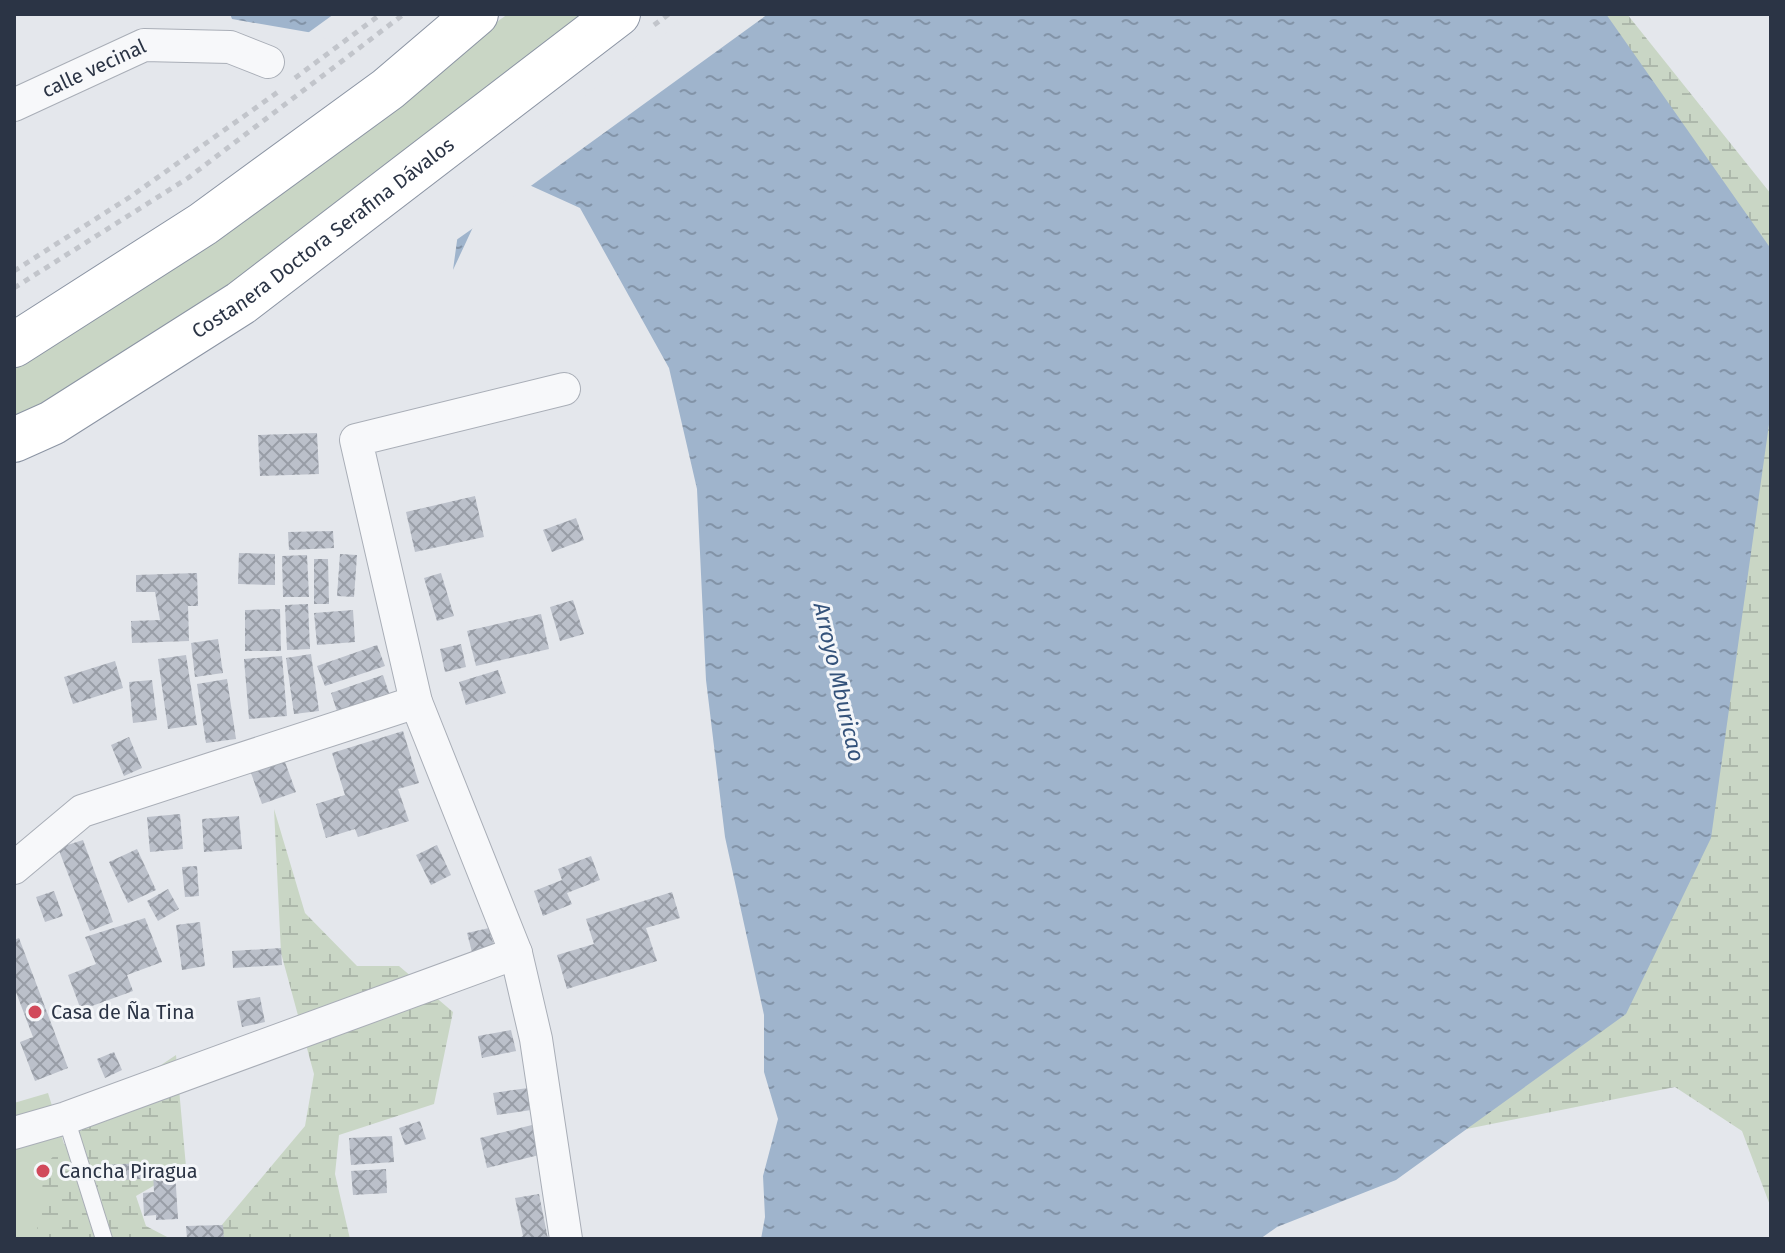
<svg xmlns="http://www.w3.org/2000/svg" width="1785" height="1253" viewBox="0 0 1785 1253" font-family="'Fira Sans',sans-serif">
<style>
.grass{fill:#c9d6c5}
.wetland{fill:url(#wetland-marsh)}
.water{fill:url(#water-ripples)}
.pier{fill:#e4e7ec}
.building{fill:url(#building-cross-hatch)}
.lines{fill:none;stroke-linecap:round;stroke-linejoin:round}
.service-casing{stroke:#a9aeb7;stroke-width:18}
.minor-casing{stroke:#a9aeb7;stroke-width:34}
.trunk-casing{stroke:#8b94a3;stroke-width:46}
.path{stroke:#c2c5cb;stroke-width:5;stroke-dasharray:6 6;stroke-linecap:butt}
.service{stroke:#f7f8fa;stroke-width:16}
.minor{stroke:#f7f8fa;stroke-width:32}
.trunk{stroke:#fff;stroke-width:44}
.poi-dot{fill:#d1495b;stroke:#f4f6f9;stroke-width:3}
.labels{text-anchor:middle;dominant-baseline:central;stroke-width:6;stroke-linejoin:round;paint-order:stroke}
.street-label{font-size:20px;fill:#2b3445;stroke:#f4f6f9}
.poi-label{font-size:20px;fill:#2b3445;stroke:#f4f6f9;text-anchor:start}
.water-label{font-size:22px;font-style:italic;fill:#34527a;stroke:#f4f6f9}
</style>
<defs>
<pattern id="wetland-marsh" width="20" height="14" patternUnits="userSpaceOnUse" patternTransform="scale(2)"><rect width="20" height="14" fill="#c9d6c5"/><path d="M1 5h8M5 5V1M11 12h8M15 12V8" fill="none" stroke="#adb8ab"/></pattern>
<pattern id="water-ripples" width="26" height="14" patternUnits="userSpaceOnUse" patternTransform="scale(2)"><rect width="26" height="14" fill="#9fb4cc"/><path d="M2 4q2-2 4 0t4 0M15 11q2-2 4 0t4 0" fill="none" stroke="#8293a7"/></pattern>
<pattern id="building-cross-hatch" width="8" height="8" patternUnits="userSpaceOnUse" patternTransform="scale(2)"><rect width="8" height="8" fill="#bbc0ca"/><path d="M0 0l8 8M0 8l8-8" fill="none" stroke="#989da6"/></pattern>
</defs>
<rect width="100%" height="100%" fill="#e4e7ec"/>
<g class="grass">
<polygon points="508,14 597,14 174,326 14,420 14,361"/>
<polygon points="48,1093 94,1239 14,1239 14,1103"/>
</g>
<g class="wetland">
<polygon points="1255,14 1627,14 1771,194 1771,1208 1742,1131 1675,1087 1432,1136"/>
<polygon points="274,809 305,913 357,966 399,966 453,1012 434,1104 339,1135 335,1174 350,1239 210,1239 305,1126 314,1074 281,953"/>
<polygon points="176,1055 186,1167 136,1196 146,1226 171,1239 36,1239 45,1165 103,1104"/>
</g>
<g class="water">
<polygon points="230,14 372,14 342,38 232,19"/>
<polygon points="696,14 1606,14 1771,249 1771,410 1711,838 1626,1014 1396,1180 1277,1227 1260,1239 761,1239 765,1217 763,1176 778,1119 764,1072 764,1015 725,837 706,680 697,489 669,368 580,208 527,184 481,210 453,270 463,197"/>
</g>
<g class="pier">
<polygon points="334,14 376,14 343,41 305,35"/>
<polygon points="690,14 768,14 528,188 484,213 479,224 452,243 460,194"/>
</g>
<g class="building">
<polygon points="317,433 319,474 260,476 258,435"/>
<polygon points="475,496 484,537 415,552 406,512"/>
<polygon points="576,518 584,540 552,552 543,530"/>
<polygon points="333,531 334,548 289,550 288,532"/>
<polygon points="239,553 275,554 275,585 238,584"/>
<polygon points="340,554 357,555 354,597 337,596"/>
<polygon points="307,555 309,597 283,597 282,556"/>
<polygon points="314,559 328,559 329,604 314,604"/>
<polygon points="197,573 198,606 188,606 189,641 132,643 131,621 160,620 155,592 136,592 136,575"/>
<polygon points="441,573 454,616 437,621 424,578"/>
<polygon points="573,600 584,634 560,641 550,607"/>
<polygon points="308,604 310,649 287,650 285,605"/>
<polygon points="280,609 281,651 245,651 245,610"/>
<polygon points="353,610 355,642 317,645 314,613"/>
<polygon points="541,614 549,649 476,666 467,631"/>
<polygon points="218,639 223,673 195,677 191,643"/>
<polygon points="461,644 466,667 445,672 440,649"/>
<polygon points="377,645 385,666 325,686 317,666"/>
<polygon points="311,654 319,711 294,714 286,658"/>
<polygon points="186,655 197,725 168,729 158,659"/>
<polygon points="282,656 287,716 249,719 244,659"/>
<polygon points="115,661 123,688 73,704 64,677"/>
<polygon points="498,670 506,693 466,705 459,682"/>
<polygon points="383,675 389,693 337,711 331,693"/>
<polygon points="227,679 236,739 206,743 197,684"/>
<polygon points="152,680 157,720 133,723 129,682"/>
<polygon points="403,731 419,783 398,789 409,821 358,837 355,829 326,838 316,804 345,795 332,753"/>
<polygon points="129,737 142,768 124,776 111,745"/>
<polygon points="285,762 296,792 262,804 251,773"/>
<polygon points="180,814 183,849 150,852 147,817"/>
<polygon points="239,816 242,849 204,852 202,819"/>
<polygon points="83,840 113,922 90,931 58,848"/>
<polygon points="437,845 451,875 431,885 416,855"/>
<polygon points="137,849 156,890 128,903 109,862"/>
<polygon points="591,856 600,880 567,893 572,904 543,916 534,891 562,880 558,869"/>
<polygon points="197,866 199,896 185,897 182,867"/>
<polygon points="168,889 179,909 158,921 147,901"/>
<polygon points="54,891 63,916 45,922 36,897"/>
<polygon points="672,892 680,918 646,928 657,961 567,989 557,955 594,944 586,919"/>
<polygon points="145,918 162,962 127,975 133,991 81,1010 68,975 96,964 85,937"/>
<polygon points="200,922 205,966 182,970 176,925"/>
<polygon points="489,928 495,950 473,956 467,933"/>
<polygon points="19,938 68,1068 35,1081 20,1042 33,1037 14,987 14,940"/>
<polygon points="281,948 282,965 233,968 232,951"/>
<polygon points="260,997 265,1022 242,1027 237,1001"/>
<polygon points="511,1030 516,1051 482,1058 478,1036"/>
<polygon points="114,1052 122,1070 105,1078 97,1059"/>
<polygon points="528,1088 531,1110 497,1115 493,1093"/>
<polygon points="420,1121 426,1139 405,1145 399,1128"/>
<polygon points="532,1125 539,1155 487,1168 480,1138"/>
<polygon points="392,1136 394,1162 351,1165 349,1138"/>
<polygon points="141,1163 142,1179 104,1181 103,1165"/>
<polygon points="386,1169 387,1193 353,1195 351,1171"/>
<polygon points="175,1171 178,1219 156,1220 156,1215 144,1216 143,1193 154,1192 153,1173"/>
<polygon points="539,1194 548,1239 517,1239 523,1236 515,1198"/>
<polygon points="223,1225 224,1239 187,1239 186,1226"/>
</g>
<g class="lines">
<g class="service-casing">
<polyline id="service" points="66,1118 104,1239"/>
</g>
<g class="minor-casing">
<g id="minor">
<path id="s1" d="M14 105 144 45 230 47 268 62"/>
<polyline points="564,389 356,440 416,702 516,953 536,1039 566,1239"/>
<polyline points="14,868 82,811 416,702"/>
<polyline points="14,1133 66,1118 516,953"/>
</g>
</g>
<g class="trunk-casing">
<g id="trunk">
<polyline points="14,345 203,224 388,89 476,14"/>
<path id="s2" d="M14 440 52 423 241 303 618 14"/>
</g>
</g>
<g class="path">
<polyline points="654,25 669,14"/>
<polyline points="295,78 381,14"/>
<polyline points="14,271 130,197 278,92"/>
<polyline points="14,288 188,178 404,14"/>
</g>
<use href="#service" class="service"/>
<use href="#minor" class="minor"/>
<use href="#trunk" class="trunk"/>
</g>
<g class="poi-dot">
<circle cx="35" cy="1012" r="8"/>
<circle cx="43" cy="1171" r="8"/>
</g>
<g class="labels">
<g class="street-label">
<text stroke="none"><textPath href="#s1" startOffset="88">calle vecinal</textPath></text>
<text stroke="none"><textPath href="#s2" startOffset="370">Costanera Doctora Serafina Dávalos</textPath></text>
</g>
<g class="poi-label">
<text x="51" y="1012">Casa de Ña Tina</text>
<text x="59" y="1171">Cancha Piragua</text>
</g>
<g class="water-label">
<text transform="translate(839 682) rotate(77)">Arroyo Mburicao</text>
</g>
</g>
<rect width="1785" height="1253" fill="none" stroke="#2b3445" stroke-width="32"/>
</svg>
